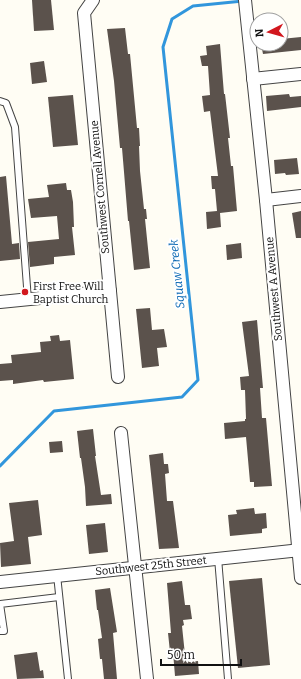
<svg xmlns="http://www.w3.org/2000/svg" width="301" height="679" viewBox="0 0 301 679" font-family="Bitter,serif">
<style>
.lines{fill:none;stroke-linecap:round;stroke-linejoin:round}
.stream{stroke:#3196dc;stroke-width:3}
.building{fill:#5b524c}
.service-casing{stroke:#444;stroke-width:8}
.minor-casing{stroke:#444;stroke-width:14}
.service{stroke:#fff;stroke-width:6}
.minor{stroke:#fff;stroke-width:12}
.poi-dot{fill:#d2171e;stroke:#fff;stroke-width:1.5}
.labels{text-anchor:middle;dominant-baseline:central;stroke-width:4;stroke-linejoin:round;paint-order:stroke}
.street-label{font-size:11px;fill:#111;stroke:#fff}
.poi-label{font-size:11px;fill:#111;stroke:#fff;text-anchor:start}
.water-label{font-size:12px;font-style:italic;fill:#0a67b3;stroke:#fff}
</style>
<rect width="100%" height="100%" fill="#fffdf4"/>
<g class="lines">
<polyline class="stream" points="0,466 54,411 182,397 198,380 163,47 172,19 193,6 243,1"/>
</g>
<g class="building">
<polygon points="32,0 51,0 54,30 34,31"/>
<polygon points="125,28 128,54 130,54 137,128 139,128 140,146 139,146 140,171 144,209 146,209 147,219 145,219 150,268 134,270 129,221 128,221 124,172 122,148 120,148 114,81 107,29"/>
<polygon points="301,37 301,50 263,54 261,44 281,44 281,39"/>
<polygon points="220,44 224,94 225,94 230,138 228,138 231,166 233,166 237,211 220,213 221,227 207,229 206,212 217,211 215,189 212,189 211,176 218,176 210,111 204,112 202,96 210,95 208,66 202,66 200,56 207,55 206,46"/>
<polygon points="44,61 47,82 32,84 30,63"/>
<polygon points="289,94 290,97 301,96 301,107 267,111 266,96"/>
<polygon points="73,95 78,145 53,147 48,97"/>
<polygon points="297,158 299,174 286,175 285,173 275,174 274,160"/>
<polygon points="6,176 12,244 19,243 20,259 0,261 0,177"/>
<polygon points="66,183 67,190 71,190 73,202 74,227 72,227 75,255 54,257 54,264 30,267 28,242 59,239 57,216 31,218 28,199 49,197 47,185"/>
<polygon points="301,211 301,238 296,238 292,213"/>
<polygon points="241,243 242,258 227,260 226,245"/>
<polygon points="150,308 152,330 164,329 167,347 157,348 159,366 142,368 136,309"/>
<polygon points="257,320 263,388 260,388 262,418 266,418 272,486 254,487 254,482 250,482 246,437 225,439 224,423 245,421 245,419 246,419 245,390 241,390 240,377 249,376 242,322"/>
<polygon points="59,335 60,341 70,340 74,379 44,382 43,380 13,384 13,380 0,381 0,364 12,363 11,355 41,352 40,342 51,341 50,336"/>
<polygon points="93,429 96,456 95,456 101,495 111,494 112,504 86,506 85,487 81,458 80,458 77,431"/>
<polygon points="62,441 63,452 50,453 49,442"/>
<polygon points="163,453 164,464 168,464 169,473 165,474 167,501 173,501 179,548 159,549 149,455"/>
<polygon points="38,500 42,535 28,537 31,564 1,567 0,543 14,541 9,503"/>
<polygon points="254,508 255,514 266,513 267,528 262,529 262,533 230,536 228,515 237,514 236,510"/>
<polygon points="105,523 108,552 89,554 86,525"/>
<polygon points="262,578 270,665 238,668 229,581"/>
<polygon points="182,581 185,605 190,605 192,619 183,620 184,625 182,626 185,655 188,655 189,662 198,661 199,674 175,676 173,652 170,652 168,633 171,633 167,583"/>
<polygon points="110,588 117,632 113,633 117,679 104,679 102,659 100,659 98,639 102,638 98,610 97,610 95,590"/>
<polygon points="37,652 40,671 43,670 44,678 17,679 14,655"/>
</g>
<g class="lines">
<g class="service-casing">
<g id="service">
<polyline points="0,101 6,103 15,127 28,300"/>
<polyline points="218,558 228,679"/>
<polyline points="57,575 68,679"/>
<polyline points="0,631 4,631 0,604 59,597"/>
</g>
</g>
<g class="minor-casing">
<g id="minor">
<polyline points="93,0 84,13 118,377"/>
<polyline points="245,0 266,200 301,578"/>
<polyline points="253,79 301,74"/>
<polyline points="266,200 301,196"/>
<polyline points="0,302 110,291"/>
<polyline points="121,433 147,679"/>
<polyline points="0,582 301,550"/>
</g>
</g>
<use href="#service" class="service"/>
<use href="#minor" class="minor"/>
</g>
<circle class="poi-dot" cx="25" cy="292" r="4"/>
<g class="labels">
<g class="street-label">
<text transform="translate(100 187) rotate(-95)">Southwest Cornell Avenue</text>
<text transform="translate(274 289) rotate(-95)">Southwest A Avenue</text>
<text transform="translate(151 566) rotate(-6)">Southwest 25th Street</text>
</g>
<g class="poi-label">
<text x="33" y="286">First Free Will<tspan x="33" dy="13">Baptist Church</tspan></text>
</g>
<g class="water-label">
<text transform="translate(177 274) rotate(-96)">Squaw Creek</text>
</g>
</g>
<g transform="translate(269 32) rotate(264)"><circle r="19" fill="#ffffff" stroke="#a0a0a0"/>
<path d="M0-3L7 15L0 10L-7 15Z" fill="#d2171e"/>
<text y="-6" font-size="11" font-weight="bold" text-anchor="middle" fill="#111111">N</text>
</g>
<path d="M161 659v6h80v-6" fill="none" stroke="#111111" stroke-width="2"/>
<text x="167" y="659" font-size="12" fill="#111111" stroke="#ffffff" stroke-width="3" paint-order="stroke">50 m</text>
</svg>
